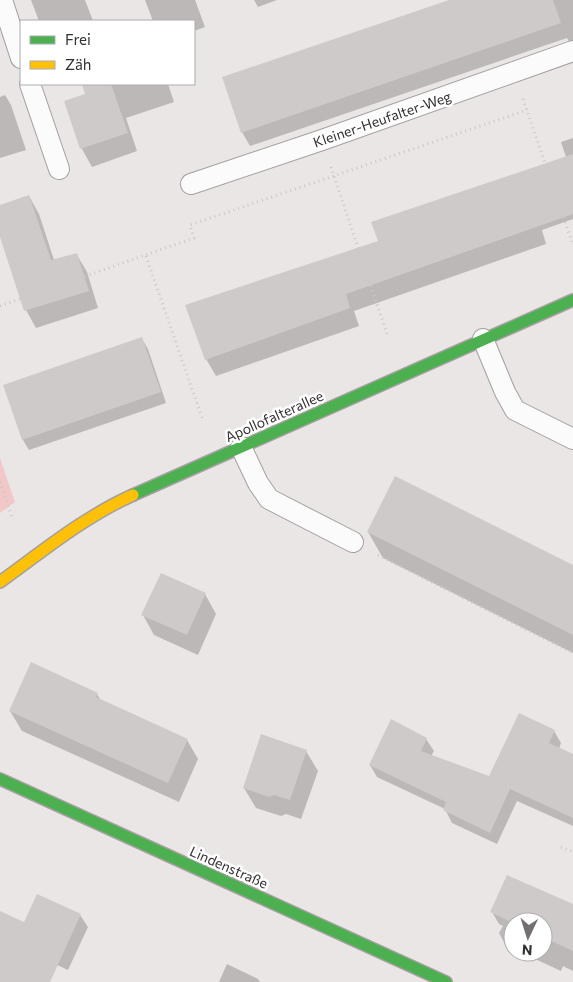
<svg xmlns="http://www.w3.org/2000/svg" width="573" height="982" viewBox="0 0 573 982" font-family="Commissioner,sans-serif">
<style>
.green{fill:#f2c7c8}
.shadow{fill:#0003}
.building{fill:#cfcaca}
.lines{fill:none;stroke-linecap:round;stroke-linejoin:round}
.lane-casing{stroke:#a4a0a0;stroke-width:22}
.fast-casing{stroke:#a4a0a0;stroke-width:14}
.slow-casing{stroke:#a4a0a0;stroke-width:14}
.path{stroke:#c9c7c7;stroke-width:3;stroke-dasharray:1 4;stroke-linecap:butt}
.lane{stroke:#fcfbfb;stroke-width:20}
.fast{stroke:#4caf50;stroke-width:11}
.slow{stroke:#ffc107;stroke-width:11}
.labels{text-anchor:middle;dominant-baseline:central;stroke-width:5;stroke-linejoin:round;paint-order:stroke}
.street-label{font-size:14px;fill:#343030;stroke:#fff}
</style>
<rect width="100%" height="100%" fill="#ebe6e6"/>
<polygon class="green" points="0,458 15,502 0,513"/>
<g class="shadow">
<polygon points="31,0 85,0 93,21 39,21"/>
<polygon points="145,0 195,0 205,27 194,31 194,21 153,21"/>
<polygon points="254,0 277,0 258,7"/>
<polygon points="454,0 573,0 573,50 567,38 250,146 242,132"/>
<polygon points="83,84 168,84 174,102 126,118 137,151 92,167 82,149 66,102 87,95"/>
<polygon points="5,95 11,105 26,150 0,158 0,97"/>
<polygon points="573,138 573,219 542,230 546,244 354,311 359,326 216,376 206,359 566,157 561,142"/>
<polygon points="29,196 39,214 54,260 77,255 87,272 98,308 36,328 26,310 0,233 0,206"/>
<polygon points="142,339 148,349 166,403 29,450 23,440 5,386"/>
<polygon points="368,532 573,566 573,653 383,558"/>
<polygon points="205,594 216,614 198,655 154,635 143,615"/>
<polygon points="97,694 101,701 187,740 198,759 179,802 22,731 10,711"/>
<polygon points="554,731 561,743 559,749 573,756 573,826 517,801 497,844 452,823 445,809 377,777 370,765 426,739 434,751 431,756 490,778"/>
<polygon points="306,751 318,771 301,819 286,814 281,816 256,808 244,788"/>
<polygon points="573,906 573,971 563,966 561,971 520,952 543,952 543,922 513,922 513,949 506,946 499,933 503,926 499,924 492,912"/>
<polygon points="0,912 25,924 80,915 88,927 68,970 55,964 47,982 0,982"/>
<polygon points="227,964 258,979 260,982 219,982"/>
</g>
<g class="building">
<polygon points="449,0 553,0 561,23 241,133 222,77"/>
<polygon points="82,84 111,84 128,133 80,149 64,101 85,94"/>
<polygon points="573,154 573,214 346,294 350,308 205,360 185,305 378,241 371,222"/>
<polygon points="29,195 51,260 77,253 89,291 24,311 0,237 0,205"/>
<polygon points="142,337 161,392 22,440 3,385"/>
<polygon points="395,476 573,565 573,635 367,532"/>
<polygon points="161,573 206,593 187,635 141,615"/>
<polygon points="31,662 98,693 96,697 188,739 168,783 9,711"/>
<polygon points="519,713 555,730 549,743 573,754 573,818 510,789 490,833 443,810 446,802 369,765 391,719 427,738 421,751 489,776"/>
<polygon points="261,734 307,750 290,800 274,795 269,797 243,788"/>
<polygon points="507,875 573,904 573,951 543,937 543,922 513,923 490,912"/>
<polygon points="37,894 81,914 50,982 0,982 0,911 24,922"/>
</g>
<g class="lines">
<g class="lane-casing">
<g id="lane">
<polyline points="2,0 21,58"/>
<polyline points="30,84 59,169"/>
<polyline points="191,184 322,140 573,51"/>
<polyline points="483,339 505,392 515,410 573,439"/>
<polyline points="241,447 258,483 269,499 353,542"/>
</g>
</g>
<g class="fast-casing">
<g id="fast">
<polyline points="133,495 573,300"/>
<polyline points="0,779 446,982"/>
</g>
</g>
<g class="slow-casing">
<path id="slow" d="M0 582C43 551 84 517 133 495"/>
</g>
<g class="path">
<polyline points="523,99 573,245"/>
<polyline points="331,167 388,337"/>
<polyline points="146,256 202,418"/>
<polyline points="0,306 194,238 190,225 527,110"/>
<polyline points="0,482 13,520"/>
<polyline points="378,555 573,653"/>
<polyline points="561,847 573,852"/>
</g>
<use href="#lane" class="lane"/>
<use href="#fast" class="fast"/>
<use href="#slow" class="slow"/>
</g>
<g class="labels">
<g class="street-label">
<text transform="translate(382 119) rotate(-19)">Kleiner-Heufalter-Weg</text>
<text transform="translate(274 416) rotate(-24)">Apollofalterallee</text>
<text transform="translate(229 867) rotate(24)">Lindenstraße</text>
</g>
</g>
<rect x="20" y="20" width="175" height="65" fill="#ffffff" stroke="#aeacac"/>
<rect x="30" y="36" width="25" height="8" fill="#4caf50" stroke="#aeacac"/>
<text x="65" y="45" font-size="15" fill="#343030">Frei</text>
<rect x="30" y="61" width="25" height="8" fill="#ffc107" stroke="#aeacac"/>
<text x="65" y="70" font-size="15" fill="#343030">Zäh</text>
<g transform="translate(528 937) rotate(184)"><circle r="24" fill="#ffffff" stroke="#aeacac"/>
<path d="M0-4L9 19L0 12L-9 19Z" fill="#747070"/>
<text y="-8" font-size="14" font-weight="bold" text-anchor="middle" fill="#343030">N</text>
</g>
</svg>
